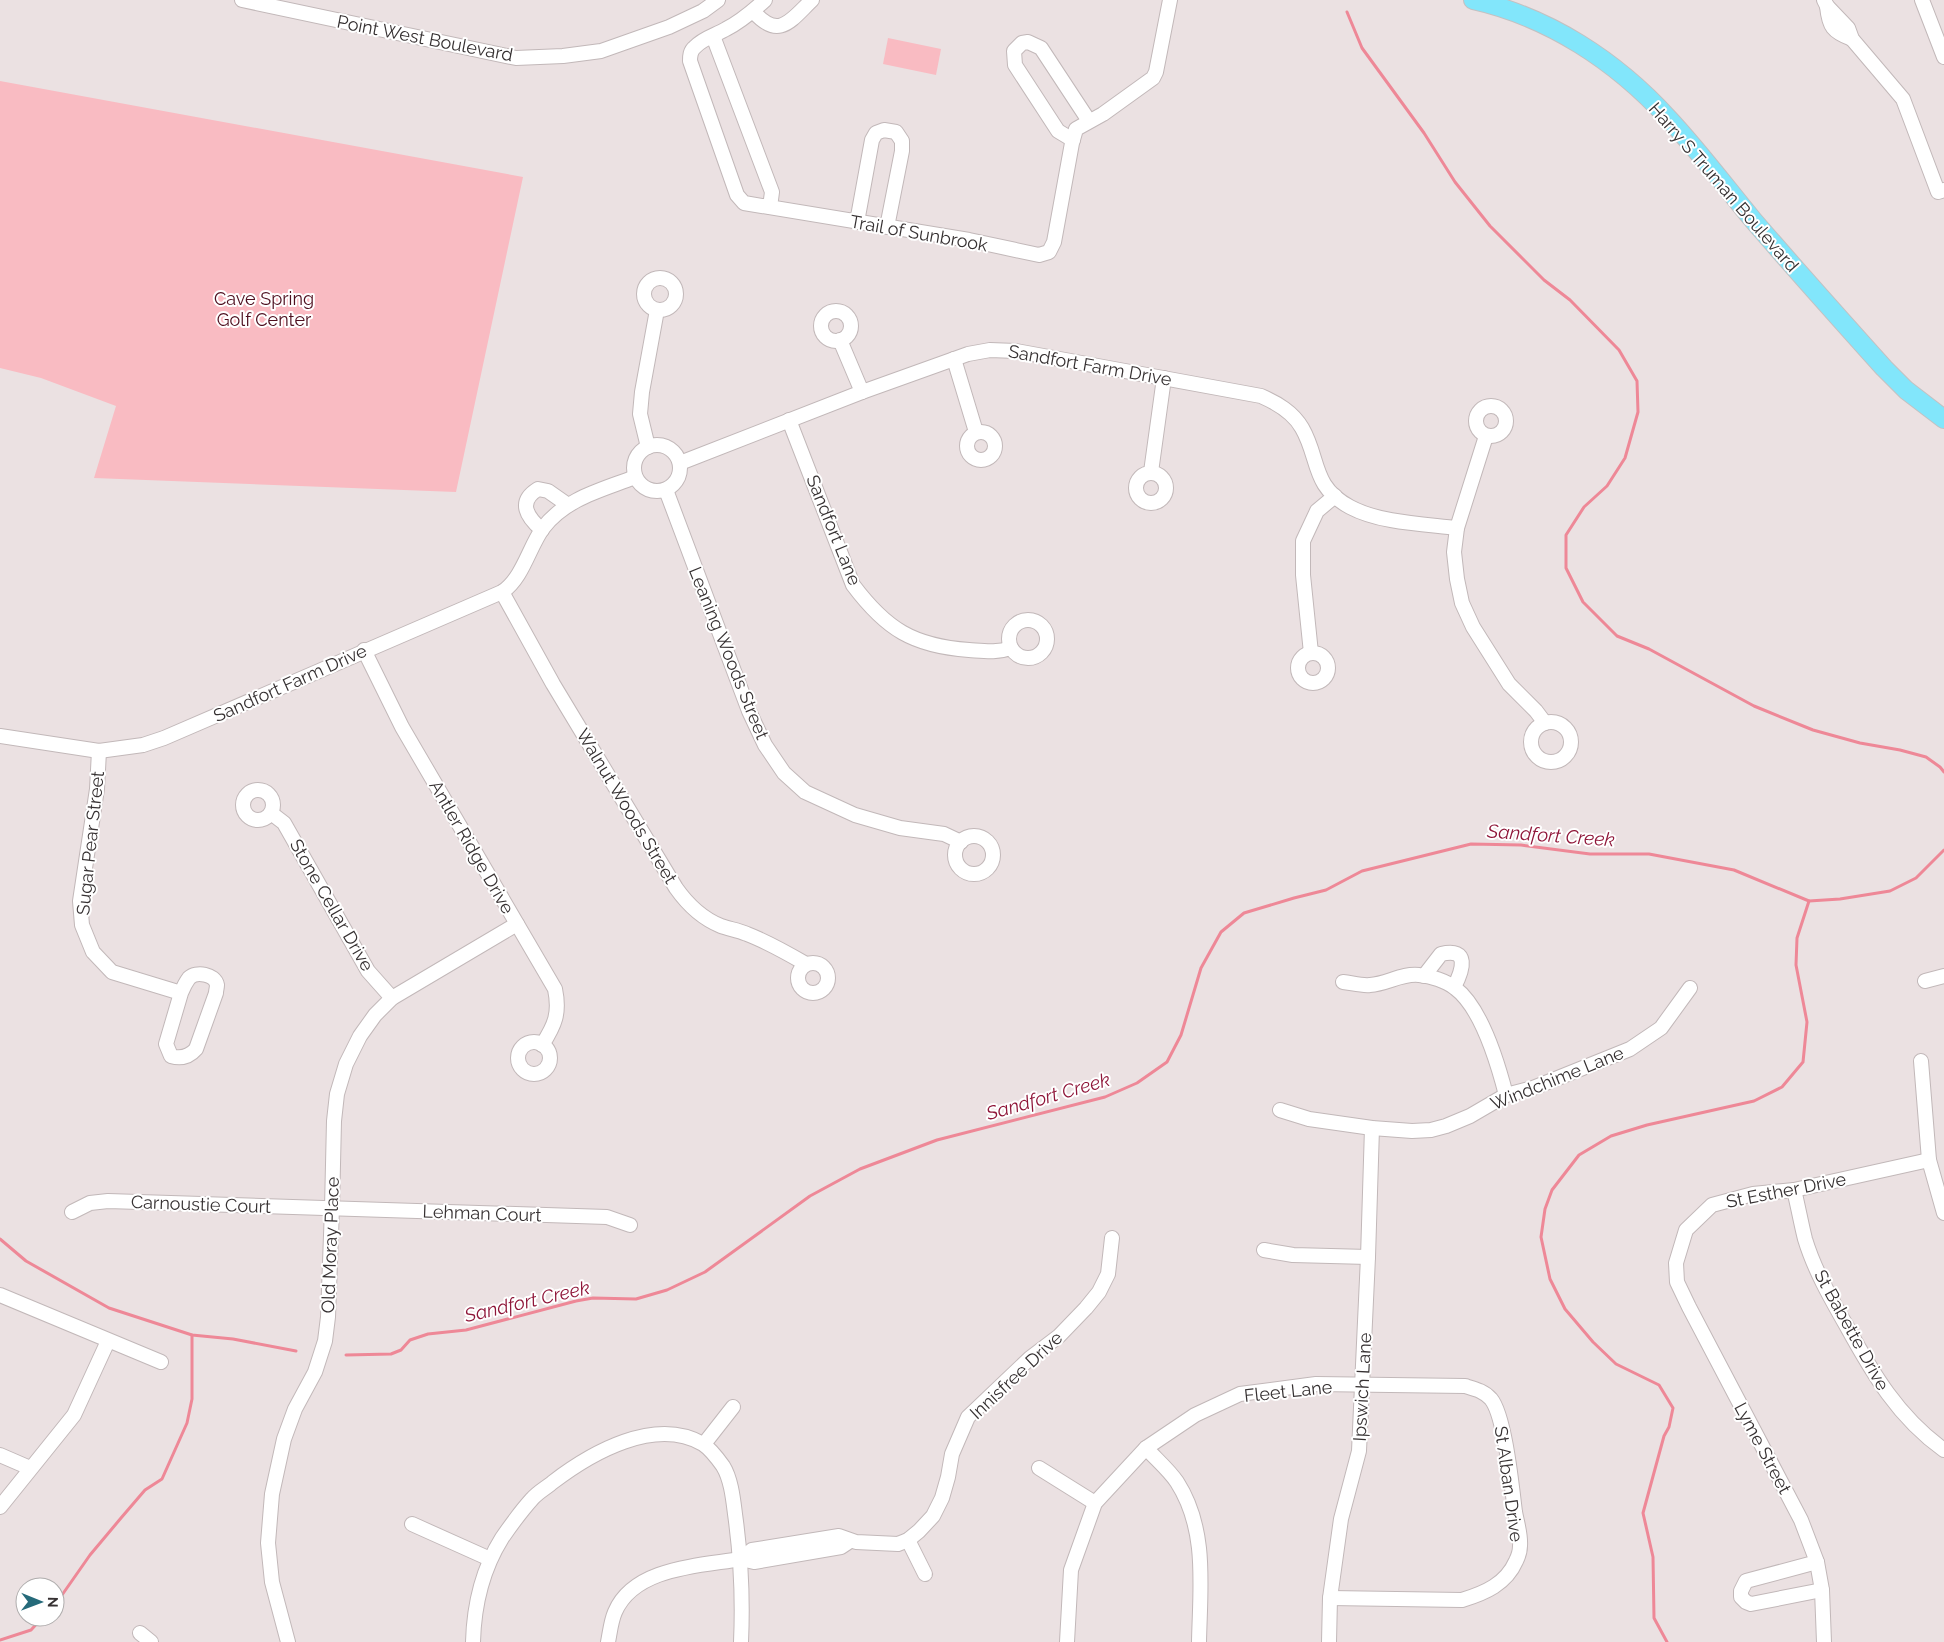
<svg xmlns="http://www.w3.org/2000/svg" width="1944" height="1642" viewBox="0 0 1944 1642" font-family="Raleway,sans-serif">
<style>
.green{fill:#f9bbc2}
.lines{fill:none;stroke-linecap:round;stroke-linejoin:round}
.stream{stroke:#ee8897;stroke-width:3}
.minor-casing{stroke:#c2b8b9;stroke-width:16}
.major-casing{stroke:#c3c1c2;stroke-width:20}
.minor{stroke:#fff;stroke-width:14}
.major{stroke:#82e6fb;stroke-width:18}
.labels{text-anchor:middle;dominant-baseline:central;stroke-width:4;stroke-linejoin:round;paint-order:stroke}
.street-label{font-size:18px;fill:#363132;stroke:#fff}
.park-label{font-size:18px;fill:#4e0f1f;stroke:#fff}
.water-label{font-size:19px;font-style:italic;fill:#8f1639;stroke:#fff}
</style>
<rect width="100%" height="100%" fill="#ebe1e2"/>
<g class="green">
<polygon points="888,38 941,49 936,75 883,64"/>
<polygon points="0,81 523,177 456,492 94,478 116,406 41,378 0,368"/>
</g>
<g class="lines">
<g class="stream">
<polyline points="1347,12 1362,48 1424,133 1455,182 1490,226 1544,280 1570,300 1619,350 1637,381 1638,412 1625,458 1607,486 1584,507 1566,535 1566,568 1583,602 1617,636 1649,649 1754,706 1813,730 1860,743 1900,750 1926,757 1940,767 1944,772"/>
<polyline points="0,1239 26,1261 109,1308 192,1335 233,1339 296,1351"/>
<polyline points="346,1355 391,1354 401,1350 410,1340 428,1334 466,1330 576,1301 593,1298 636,1299 667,1290 705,1272 810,1196 860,1169 937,1140 1105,1097 1137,1083 1167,1062 1181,1035 1201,968 1221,932 1244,913 1294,898 1326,890 1362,871 1471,844 1521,845 1590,854 1649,854 1734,870 1809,901 1840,899 1890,891 1916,878 1944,850"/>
<polyline points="55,1605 90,1555 121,1518 145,1490 162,1479 187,1423 192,1399 192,1335"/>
<polyline points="0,1640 31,1630 43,1617"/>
<polyline points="1667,1642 1654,1618 1653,1557 1643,1513 1664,1436 1669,1427 1673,1408 1659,1385 1616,1364 1593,1342 1565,1309 1550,1279 1541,1237 1545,1209 1552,1190 1579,1155 1611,1136 1647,1125 1754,1101 1782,1087 1803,1062 1807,1022 1796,965 1797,938 1809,901"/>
</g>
<g class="minor-casing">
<g id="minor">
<polyline points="242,0 516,58 563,56 601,51 669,27 703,11 718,0"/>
<path d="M765 0C753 11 740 22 726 29 716 35 703 38 695 47 690 51 690 56 690 61L737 195 744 203 969 240 1039 255 1049 252 1054 242 1072 143 1076 129 1103 114 1153 78 1156 72 1170 0"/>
<polyline points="1824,0 1827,6 1848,28 1852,39 1903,99 1938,192 1944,190"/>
<polyline points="1922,0 1944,57"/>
<path d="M1827 6C1829 27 1833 32 1852 39"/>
<path d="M753 11C779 41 791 20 812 0"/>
<polyline points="713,36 772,192 770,207"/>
<polyline points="1073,140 1058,131 1015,65 1014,51 1022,43 1028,42 1041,48 1089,121"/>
<polyline points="857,222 872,140 876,133 884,130 896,132 902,141 902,151 887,227"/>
<circle cx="660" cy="294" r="16"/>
<circle cx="836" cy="326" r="15"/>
<polyline points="840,340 862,392"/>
<polyline points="954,359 976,432"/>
<circle cx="1491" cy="421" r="15"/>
<path d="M789 420 853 585C886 629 913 646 969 650 984 651 997 653 1011 648"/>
<circle cx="981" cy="446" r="14"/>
<polyline points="1486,436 1457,528 1454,552 1457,579 1462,603 1473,627 1509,684 1536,711 1545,723"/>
<circle cx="657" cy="468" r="23"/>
<polyline points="648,447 640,414 642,392 657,310"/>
<path d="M680 463 862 392 968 354 990 350 1016 351 1261 396C1277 403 1293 412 1302 428 1320 459 1311 486 1350 507 1380 523 1423 524 1457 528"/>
<polyline points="1151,472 1164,378"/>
<circle cx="1151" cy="488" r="15"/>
<polyline points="666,490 749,711 765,745 784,773 805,792 855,815 900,828 944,834 961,842"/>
<path d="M542 530C527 517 517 502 538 489L548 491 568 505"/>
<path d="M502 592 553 684 676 888C688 905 701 918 721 926 729 929 738 930 747 934 768 942 787 953 806 964"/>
<circle cx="1028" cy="639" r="19"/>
<path d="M364 650 402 727 555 989C560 1013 555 1025 542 1045"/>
<circle cx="1313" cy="668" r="15"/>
<polyline points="1311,653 1303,575 1303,541 1317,511 1335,496"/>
<circle cx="1551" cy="742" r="20"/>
<path d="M0 736 99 751 143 745 164 738 502 592C523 578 529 547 543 528 566 498 602 490 635 477"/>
<path d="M99 751 97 789 80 901 82 925 93 952 112 972 181 993C183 988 186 982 189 978 196 971 215 974 217 985 217 988 216 990 216 993L196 1049C189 1057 181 1059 171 1056L166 1044 181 993"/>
<circle cx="258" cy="805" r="15"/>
<polyline points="271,813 284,823 368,971 392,998"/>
<circle cx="974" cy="855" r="19"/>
<circle cx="813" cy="978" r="15"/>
<path d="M1424 976 1441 954C1470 947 1463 970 1454 987"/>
<polyline points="1925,981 1944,976"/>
<path d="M1343 982C1352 983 1362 986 1370 985 1387 984 1402 973 1419 975 1431 976 1446 981 1455 988 1482 1008 1498 1064 1506 1095"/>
<circle cx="534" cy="1058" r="16"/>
<polyline points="1921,1061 1929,1160 1944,1213"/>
<polyline points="1280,1110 1309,1119 1372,1128 1412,1131 1431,1130 1446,1126 1470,1116 1506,1095 1533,1088 1630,1049 1661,1028 1690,988"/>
<path d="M1794 1190C1798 1206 1801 1223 1805 1239 1814 1269 1830 1297 1846 1325 1873 1374 1898 1417 1944 1450"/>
<polyline points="72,1212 90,1203 108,1201 607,1217 630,1225"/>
<polyline points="1264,1250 1293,1255 1368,1257"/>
<polyline points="0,1295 161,1362"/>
<polyline points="704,1444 733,1407"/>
<path d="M1146 1448C1156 1459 1169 1470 1177 1482 1208 1530 1200 1588 1199 1642"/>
<polyline points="0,1455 30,1468"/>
<polyline points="1039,1468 1095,1503"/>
<polyline points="0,1507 74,1415 108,1341"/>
<polyline points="412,1524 490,1559"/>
<polyline points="908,1540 925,1574"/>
<polyline points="741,1559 752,1550 839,1536 856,1542 898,1544 908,1540 919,1531 933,1516 942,1498 948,1477 952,1454 968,1417 1030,1358 1059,1336 1086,1308 1099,1292 1108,1274 1112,1238"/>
<polyline points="1817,1562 1746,1581 1741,1591 1741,1597 1746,1602 1751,1604 1822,1590"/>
<polyline points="140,1633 151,1642"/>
<polyline points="288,1642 272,1582 268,1543 272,1494 284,1439 295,1409 315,1372 325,1341 328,1317 332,1208 334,1121 337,1094 346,1064 360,1036 375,1015 392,998 517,924"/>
<path d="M473 1642C474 1604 482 1570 502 1538 511 1525 522 1510 532 1499 538 1492 546 1488 553 1482 591 1453 655 1416 703 1444 709 1448 718 1459 723 1466 731 1479 733 1498 735 1514 741 1557 743 1598 741 1642"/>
<path d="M608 1642C610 1632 611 1621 615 1612 634 1567 700 1566 741 1559L754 1562 841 1547 850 1541"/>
<path d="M1067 1642 1071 1570 1095 1503 1146 1448 1195 1415 1240 1394 1316 1384 1465 1386C1475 1389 1484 1391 1491 1399 1505 1416 1512 1488 1515 1512 1517 1523 1521 1535 1520 1546 1520 1551 1518 1557 1516 1561 1506 1584 1485 1593 1462 1600L1330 1598"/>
<polyline points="1329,1642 1330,1598 1341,1519 1359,1451 1368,1257 1372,1128"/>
<polyline points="1824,1642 1822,1590 1817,1562 1801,1520 1689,1307 1677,1282 1676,1263 1686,1230 1712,1205 1753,1194 1794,1190 1929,1160"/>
</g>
</g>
<g class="major-casing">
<path id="major" d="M1473 0C1549 17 1616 61 1668 118 1698 150 1725 186 1753 220 1796 270 1840 319 1884 368L1906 390 1944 419"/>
</g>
<use href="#minor" class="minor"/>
<use href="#major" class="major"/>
</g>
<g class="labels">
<g class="street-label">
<text transform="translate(425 38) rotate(11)">Point West Boulevard</text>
<text transform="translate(1724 187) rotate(49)">Harry S Truman Boulevard</text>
<text transform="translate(919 233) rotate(10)">Trail of Sunbrook</text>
<text transform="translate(1090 365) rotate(10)">Sandfort Farm Drive</text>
<text transform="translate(834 530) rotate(68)">Sandfort Lane</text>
<text transform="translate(729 653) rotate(68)">Leaning Woods Street</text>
<text transform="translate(290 683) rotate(-24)">Sandfort Farm Drive</text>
<text transform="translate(627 806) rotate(59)">Walnut Woods Street</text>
<text transform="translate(90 843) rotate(-84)">Sugar Pear Street</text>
<text transform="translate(472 847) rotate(60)">Antler Ridge Drive</text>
<text transform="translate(332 905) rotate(60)">Stone Cellar Drive</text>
<text transform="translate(1557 1078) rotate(-22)">Windchime Lane</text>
<text transform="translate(1786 1190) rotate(-11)">St Esther Drive</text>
<text transform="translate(201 1204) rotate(2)">Carnoustie Court</text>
<text transform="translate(482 1213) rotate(2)">Lehman Court</text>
<text transform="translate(330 1245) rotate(-88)">Old Moray Place</text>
<text transform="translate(1852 1330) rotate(61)">St Babette Drive</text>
<text transform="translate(1016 1375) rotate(-43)">Innisfree Drive</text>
<text transform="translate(1362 1387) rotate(-87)">Ipswich Lane</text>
<text transform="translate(1288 1391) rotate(-6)">Fleet Lane</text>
<text transform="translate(1763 1448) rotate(62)">Lyme Street</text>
<text transform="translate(1509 1484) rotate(82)">St Alban Drive</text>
</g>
<g class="park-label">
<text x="264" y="298">Cave Spring<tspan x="264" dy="21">Golf Center</tspan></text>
</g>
<g class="water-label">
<text transform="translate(1551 835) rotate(4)">Sandfort Creek</text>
<text transform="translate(1048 1096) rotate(-16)">Sandfort Creek</text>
<text transform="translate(527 1301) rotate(-13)">Sandfort Creek</text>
</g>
</g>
<g transform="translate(40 1602) rotate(91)"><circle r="24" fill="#ffffff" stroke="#afadad"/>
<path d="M0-4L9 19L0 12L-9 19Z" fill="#256a7a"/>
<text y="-8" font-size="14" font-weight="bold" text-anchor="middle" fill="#363132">N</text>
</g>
</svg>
